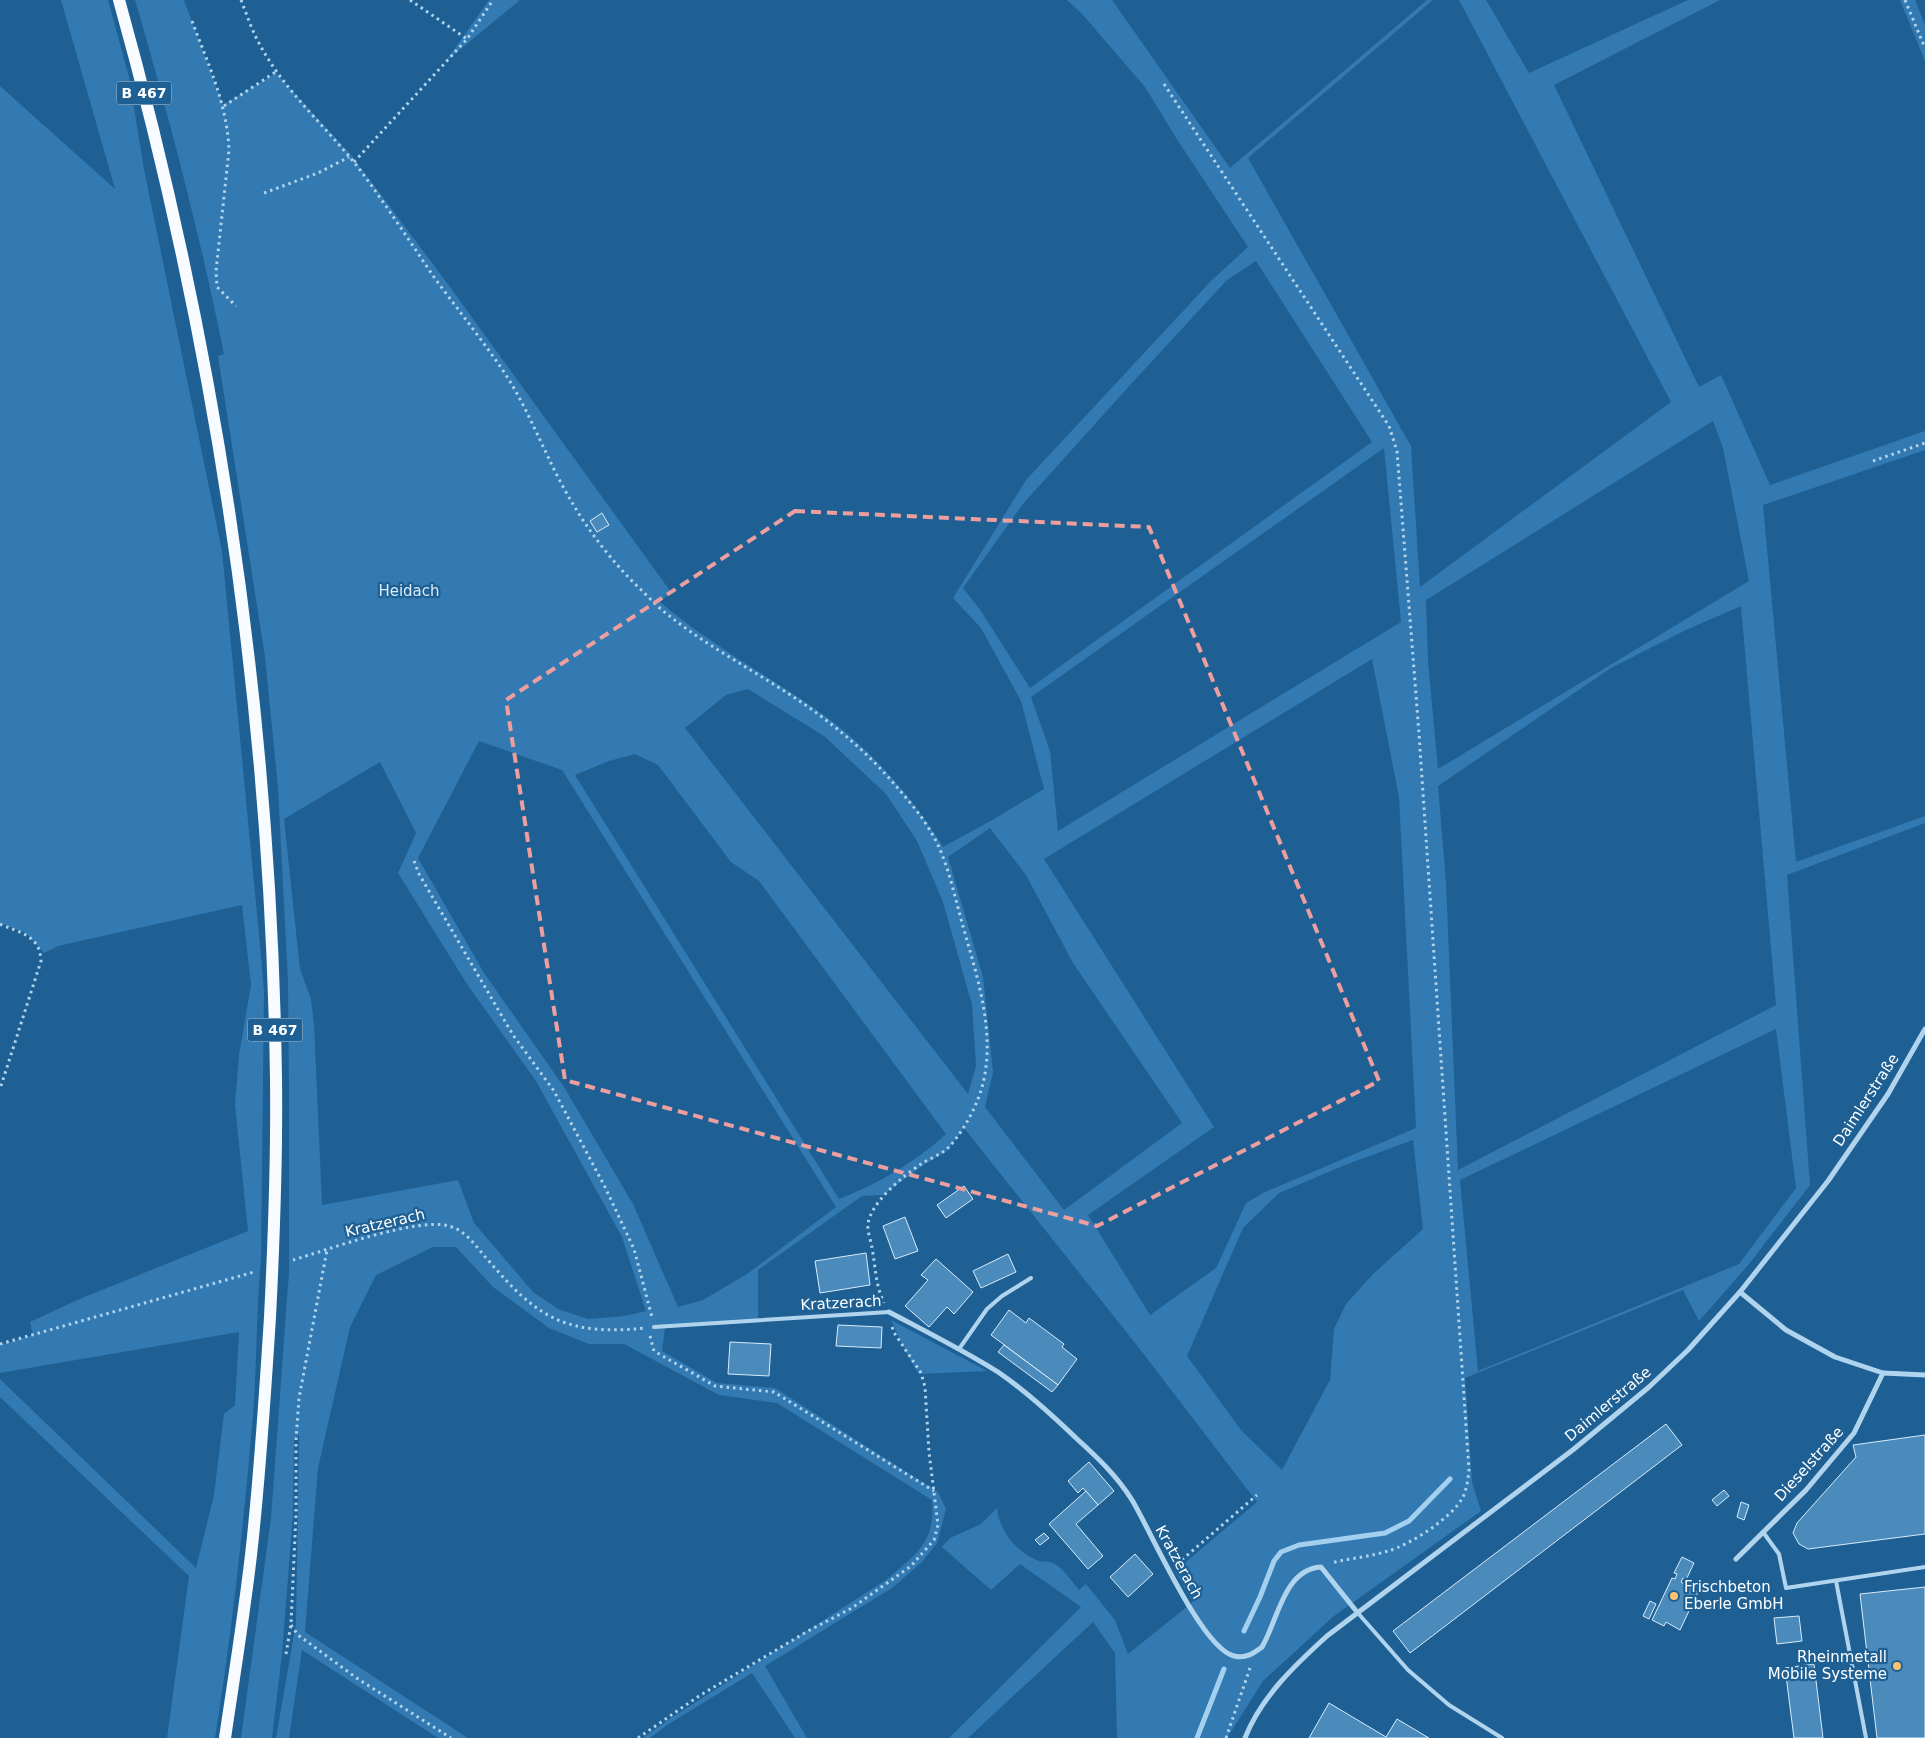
<svg xmlns="http://www.w3.org/2000/svg" width="1925" height="1738" viewBox="0 0 1925 1738" font-family="'DejaVu Sans',sans-serif">
<style>
.green{fill:#327ab1;fill-rule:evenodd}
.lines{fill:none;stroke-linecap:round;stroke-linejoin:round}
.stream{stroke:#a4d0f0;stroke-width:5}
.building{fill:#4b8bbc;stroke:#d7ebfa}
.path{stroke:#b1d4ee;stroke-width:3;stroke-dasharray:2.5 4;stroke-linecap:butt}
.service{stroke:#b1d4ee;stroke-width:4}
.minor{stroke:#b1d4ee;stroke-width:5}
.primary{stroke:#f8fbff;stroke-width:12}
.marked{fill:none;stroke:#ed9e9e;stroke-width:4;stroke-dasharray:10 6;stroke-linejoin:round}
.poi-dot{fill:#fdc370;stroke:#1e6094;stroke-width:2}
.labels{text-anchor:middle;dominant-baseline:central;stroke-width:4.5;stroke-linejoin:round;paint-order:stroke}
.shield{fill:#1e6094;stroke:#bccfdf;stroke-width:1}
.shield-label{font-size:14px;font-weight:bold;fill:#fff}
.park-label{font-size:15px;fill:#d7ebfa;stroke:#1e6094}
.street-label{font-size:15px;fill:#fff;stroke:#1e6094}
.poi-label{font-size:15px;fill:#fff;stroke:#1e6094;text-anchor:start}
</style>
<rect width="100%" height="100%" fill="#1e6094"/>
<g class="green">
<path d="M61 0H108L129 77 144 169 222 551 260 945 264 991 261 1260C256 1312 257 1364 253 1415 244 1523 232 1631 215 1738H167L189 1576 0 1397V1379L196 1568 214 1495 224 1414 235 1405 239 1332 0 1373V1345L33 1335 30 1322 82 1298 248 1231 235 1105 239 1055 251 985 242 905 58 946 44 953 26 933 0 923V86L115 189Z"/>
<path d="M135 0H184L223 105 276 73 352 156 450 287 671 592 660 602C676 615 692 628 709 639 751 669 798 694 838 726 880 760 914 801 943 847L994 819 1044 789 1021 701 981 628 953 598 1026 480 1211 281 1248 247 1178 141 1145 87 1083 15 1067 0H1112L1230 168 1427 0H1433L1248 158 1411 446 1420 587 1671 402 1459 0H1486L1529 73 1688 0H1720L1554 85 1699 387 1721 375 1770 485 1925 431V450L1763 505 1796 862 1925 816V823L1787 875 1810 1185 1749 1264 1699 1321 1683 1290 1465 1378 1472 1482 1481 1511 1334 1616 1263 1681 1227 1738H1117L1115 1653 1093 1622 968 1738H949L1081 1607 1020 1564 991 1590 942 1547 950 1538 981 1524 997 1508C999 1531 1017 1553 1039 1561 1044 1562 1051 1561 1055 1564 1064 1569 1072 1582 1079 1590L1086 1584 1115 1620 1128 1654 1193 1602 1175 1571 1257 1502 1139 1348 964 1128 947 1151 922 1166 883 1195 862 1196 758 1270V1321L665 1327 662 1351 717 1383 775 1388 938 1492 946 1509 937 1543 922 1562 892 1588 765 1666 807 1738H795L752 1673 667 1725 650 1738H643L668 1720 886 1580C915 1555 936 1543 932 1500L777 1403 719 1395 624 1344H589L549 1328 493 1287 456 1247H433L376 1275 350 1327 318 1468 305 1632 468 1738H438L302 1650 289 1738H276L296 1623 299 1435 294 1439 293 1514 282 1654 272 1738H241L271 1518 289 1272V1089L288 981 278 788 265 657 218 356 224 354C200 235 169 116 135 0ZM1256 261 1372 442 1030 688 981 611 963 588 1022 505 1132 383 1227 280ZM1713 421 1723 448 1749 581 1438 769 1428 661 1426 600ZM1384 448 1401 622 1058 831 1050 751 1031 697ZM1741 606 1776 1005 1458 1170 1446 882 1438 786 1611 668 1686 630ZM1372 659 1399 797 1416 1128 1265 1192 1246 1203 1216 1268 1150 1315 1088 1215 1214 1127 1044 859ZM748 689 824 736 886 794 917 841 943 902 972 1005 976 1066 968 1094 685 728 726 695ZM479 741 562 770 836 1207 747 1274 703 1300 678 1307 633 1204 564 1087 484 973 418 858ZM635 754 658 765 731 862 759 881 946 1134C917 1161 876 1185 839 1199L575 775 609 761ZM380 762 416 833 398 873 467 984 536 1081 622 1237 646 1311 625 1316 588 1319 558 1309 533 1292 474 1223 458 1180 322 1205 314 1024 311 999 300 969 284 819ZM990 828 1026 875 1073 963 1182 1123 1064 1210 985 1107 993 1072 983 977 948 857ZM1776 1029 1796 1188 1739 1264 1478 1371 1460 1180ZM1413 1140 1423 1229 1373 1274 1346 1304 1334 1329 1330 1380 1282 1470 1241 1430 1187 1356 1243 1228 1279 1193 1345 1165Z"/>
<polygon points="489,0 520,0 446,61"/>
<polygon points="1900,0 1915,0 1925,25 1925,61"/>
<polygon points="891,1320 987,1371 919,1374 905,1351"/>
</g>
<g class="lines">
<g class="stream">
<polyline points="1244,1631 1260,1597 1274,1561 1281,1552 1299,1545 1385,1533 1409,1521 1450,1479"/>
<polyline points="1197,1738 1224,1669"/>
</g>
</g>
<g class="building">
<polygon points="602,513 609,525 597,532 590,521"/>
<polygon points="964,1186 973,1199 946,1218 937,1205"/>
<polygon points="905,1217 918,1251 895,1259 883,1226"/>
<polygon points="866,1253 870,1285 820,1293 815,1261"/>
<polygon points="1008,1254 1016,1272 981,1288 973,1271"/>
<polygon points="936,1259 973,1292 954,1314 947,1307 929,1327 905,1306 928,1280 921,1275"/>
<polygon points="1009,1310 1026,1323 1029,1318 1064,1344 1062,1347 1077,1359 1058,1385 991,1335"/>
<polygon points="838,1325 882,1327 881,1348 836,1346"/>
<polygon points="730,1342 771,1344 769,1376 728,1374"/>
<polygon points="1004,1345 1058,1385 1052,1392 998,1352"/>
<polygon points="1666,1424 1682,1445 1410,1653 1393,1631"/>
<polygon points="1925,1435 1925,1534 1808,1549 1799,1544 1793,1533 1797,1523 1856,1457 1853,1445"/>
<polygon points="1089,1462 1114,1491 1098,1505 1083,1488 1078,1493 1068,1481"/>
<polygon points="1724,1490 1729,1496 1717,1506 1712,1500"/>
<polygon points="1086,1491 1098,1505 1076,1524 1103,1556 1088,1569 1049,1524"/>
<polygon points="1741,1502 1749,1505 1744,1520 1737,1517"/>
<polygon points="1044,1533 1049,1538 1040,1545 1035,1540"/>
<polygon points="1135,1554 1153,1574 1128,1597 1110,1577"/>
<polygon points="1682,1557 1694,1563 1686,1580 1683,1578 1681,1582 1684,1584 1684,1585 1698,1592 1680,1630 1666,1622 1664,1626 1652,1620 1672,1578 1675,1579 1677,1574 1674,1573"/>
<polygon points="1925,1587 1925,1738 1877,1738 1860,1594"/>
<polygon points="1650,1601 1656,1604 1649,1619 1643,1616"/>
<polygon points="1799,1616 1802,1641 1777,1644 1774,1618"/>
<polygon points="1814,1664 1823,1738 1794,1738 1785,1668"/>
<polygon points="1329,1703 1386,1737 1397,1719 1429,1738 1309,1738"/>
</g>
<g class="lines">
<g class="path">
<path d="M241 0C247 15 252 31 260 45 284 90 325 126 357 166 385 203 410 242 436 280 459 311 483 341 504 372 527 407 541 445 560 481 581 521 605 554 637 586 647 595 656 606 667 614 709 648 759 673 804 704 837 727 869 754 895 785 911 803 927 822 938 845 949 869 955 897 962 923 978 980 1002 1048 975 1106 969 1120 959 1136 949 1147 941 1155 930 1158 921 1164 903 1176 871 1202 868 1224 867 1231 871 1241 872 1248 876 1269 875 1283 884 1303"/>
<polyline points="410,0 467,39"/>
<polyline points="1905,0 1925,48"/>
<path d="M192 21C208 64 227 103 229 150L216 271 217 287 236 306"/>
<path d="M1164 84 1389 426 1397 451 1419 734 1469 1470C1468 1479 1467 1488 1463 1497 1453 1517 1410 1545 1388 1551 1370 1557 1350 1558 1331 1563"/>
<polyline points="224,106 277,71"/>
<polyline points="354,162 467,39 493,0"/>
<polyline points="264,193 318,173 349,157"/>
<polyline points="1873,461 1925,443"/>
<polyline points="414,861 419,874 513,1035 554,1091 605,1187 634,1249 652,1317"/>
<path d="M0 924C20 933 40 935 41 961L0 1089"/>
<path d="M293 1260C327 1250 417 1217 449 1226 467 1231 476 1247 488 1260 538 1319 567 1336 646 1328"/>
<polyline points="650,1336 654,1351 715,1386 774,1392 934,1491"/>
<polyline points="0,1344 254,1272"/>
<polyline points="1177,1564 1257,1495"/>
<polyline points="291,1625 298,1635 358,1679 451,1738"/>
<polyline points="286,1654 291,1624 296,1514 296,1440 299,1398 327,1250"/>
<polyline points="638,1738 699,1696 808,1631 852,1608 911,1566 934,1540 938,1525 929,1452 925,1387 921,1373 893,1331 892,1326"/>
<polyline points="1226,1738 1251,1665"/>
</g>
<g class="service">
<polyline points="654,1327 889,1312"/>
<polyline points="959,1349 987,1309 1002,1296 1031,1278"/>
<polyline points="1763,1532 1779,1554 1786,1588 1925,1567"/>
<polyline points="1836,1581 1866,1738"/>
<polyline points="1357,1612 1408,1670 1449,1705 1502,1738"/>
</g>
<g class="minor">
<polyline points="1740,1292 1786,1330 1835,1357 1883,1373 1925,1375"/>
<path d="M889 1312C925 1331 963 1350 998 1372 1026 1391 1052 1415 1076 1438 1097 1457 1117 1476 1132 1500 1151 1531 1201 1648 1234 1656 1246 1659 1254 1653 1262 1647 1278 1620 1284 1569 1321 1567L1357 1612"/>
<polyline points="1736,1559 1806,1490 1854,1433 1883,1373"/>
<path d="M1245 1738C1261 1697 1295 1665 1327 1636L1574 1449 1649 1387 1688 1350 1740 1292 1828 1181 1888 1094 1925 1029"/>
</g>
<path class="primary" d="M119 0C217 351 271 715 276 1079 277 1159 274 1238 270 1317 265 1396 260 1476 251 1555 244 1616 234 1677 225 1738"/>
</g>
<path class="marked" d="M795 511 1149 527 1379 1081 1097 1226 565 1080 506 700Z"/>
<g class="poi-dot">
<circle cx="1674" cy="1596" r="5"/>
<circle cx="1897" cy="1666" r="5"/>
</g>
<g class="labels">
<g class="shield">
<rect x="116.5" y="81.5" width="55" height="23" rx="4"/>
<rect x="247.5" y="1018.5" width="55" height="23" rx="4"/>
</g>
<g class="shield-label">
<text x="144" y="93">B 467</text>
<text x="275" y="1030">B 467</text>
</g>
<g class="park-label">
<text x="409" y="591">Heidach</text>
</g>
<g class="street-label">
<text transform="translate(1866 1100) rotate(-57)">Daimlerstraße</text>
<text transform="translate(385 1223) rotate(-13)">Kratzerach</text>
<text transform="translate(841 1303) rotate(-3)">Kratzerach</text>
<text transform="translate(1608 1404) rotate(-40)">Daimlerstraße</text>
<text transform="translate(1809 1464) rotate(-48)">Dieselstraße</text>
<text transform="translate(1179 1562) rotate(61)">Kratzerach</text>
</g>
<g class="poi-label">
<text x="1684" y="1587">Frischbeton<tspan x="1684" dy="17">Eberle GmbH</tspan></text>
<text x="1887" y="1657" text-anchor="end">Rheinmetall<tspan x="1887" dy="17">Mobile Systeme</tspan></text>
</g>
</g>
</svg>
